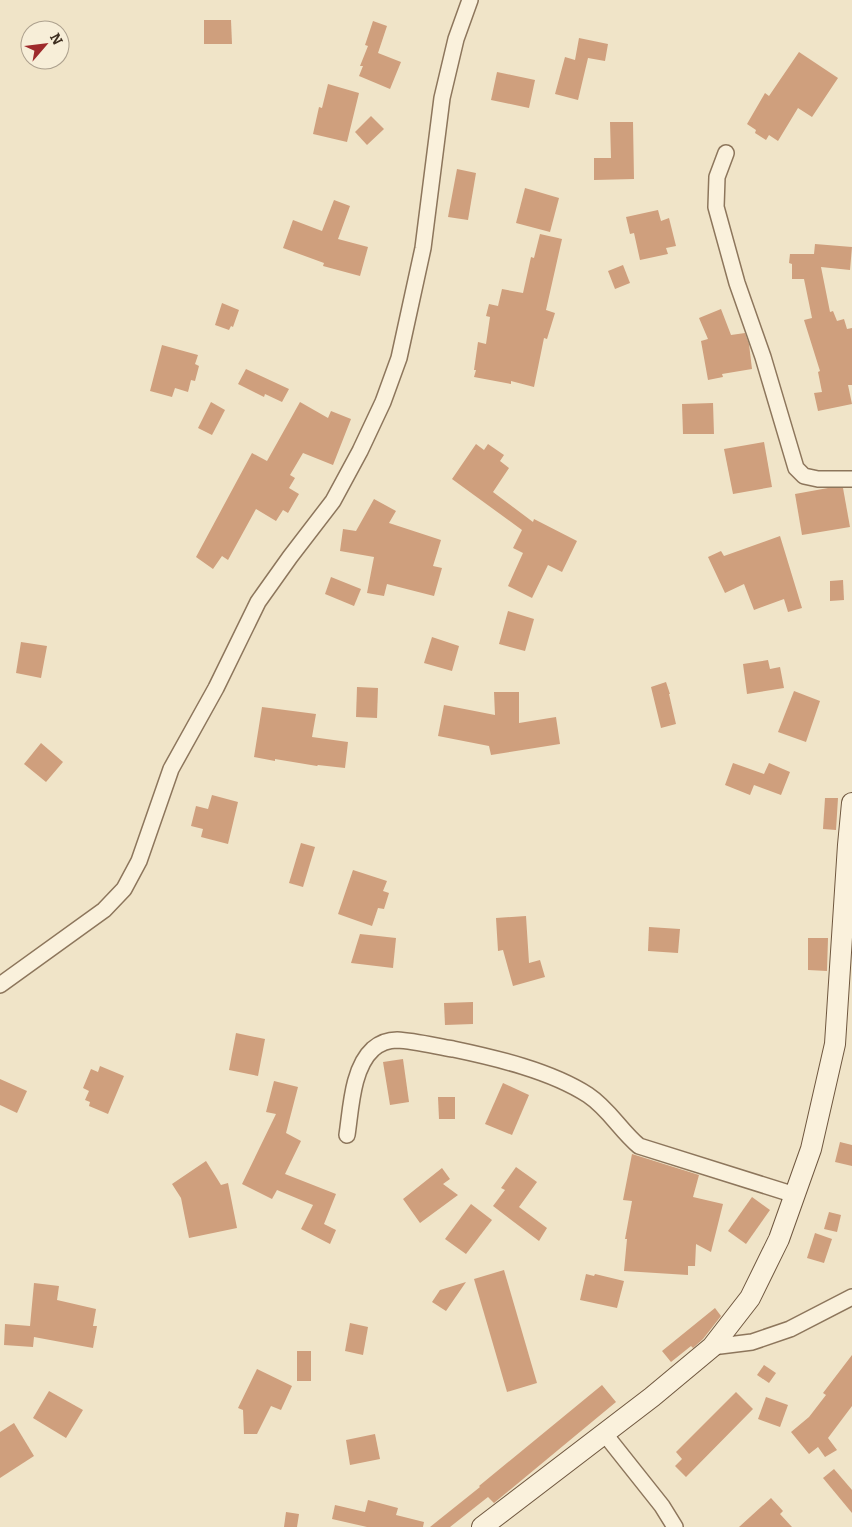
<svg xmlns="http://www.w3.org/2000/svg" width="852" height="1527" viewBox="0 0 852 1527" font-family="Bitter,serif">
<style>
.building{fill:#cf9f7d}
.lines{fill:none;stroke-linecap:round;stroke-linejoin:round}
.minor-casing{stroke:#8d765c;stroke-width:18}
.secondary-casing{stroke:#6f573f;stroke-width:22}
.minor{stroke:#faf1dc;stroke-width:15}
.secondary{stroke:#faf1dc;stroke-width:20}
</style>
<rect width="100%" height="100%" fill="#f0e4c8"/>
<g class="building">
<polygon points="204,20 231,20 232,44 204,44"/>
<polygon points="373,21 387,26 378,53 401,62 390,89 359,76 363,66 360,66 368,46 365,45"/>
<polygon points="579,38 608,44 605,61 588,58 578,100 555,94 565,57 575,60"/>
<polygon points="799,52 838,78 812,117 798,108 778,141 769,135 766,140 755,133 756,130 747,124 765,93 769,96"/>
<polygon points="497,72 535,80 529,108 491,100"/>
<polygon points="328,84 359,93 347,142 313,134 319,107 322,108"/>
<polygon points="371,116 384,129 367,145 355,132"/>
<polygon points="610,122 633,122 634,179 594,180 594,158 611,158"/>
<polygon points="457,169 476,173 468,220 448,217"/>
<polygon points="525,188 559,198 550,232 516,223"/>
<polygon points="334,200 350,206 338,239 368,247 360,276 323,266 324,263 283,248 293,220 322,231"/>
<polygon points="658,210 661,221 669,218 676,246 666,248 668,254 640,260 634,233 630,234 626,217"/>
<polygon points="540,234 562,239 546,310 555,313 547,339 544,338 534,387 511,381 511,384 474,377 476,370 474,370 478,342 486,344 490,317 486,316 489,304 498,306 502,289 523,293 531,257 534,258"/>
<polygon points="815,244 852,247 850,270 821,267 830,312 833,311 837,321 844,319 847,329 852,328 852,385 848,385 852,404 818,411 814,393 822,392 818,372 820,371 804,320 812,318 804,279 792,279 792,264 789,263 790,254 814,254"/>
<polygon points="623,265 630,283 615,289 608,271"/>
<polygon points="222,303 239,310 233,327 231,326 229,330 215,325"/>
<polygon points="721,309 731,335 745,333 749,344 752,369 722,374 723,377 708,380 701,341 708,339 699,318"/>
<polygon points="162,345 198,355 195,364 199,366 195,381 191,380 188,392 175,388 172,397 150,391"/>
<polygon points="246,369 289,389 282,402 265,394 264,397 238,384"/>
<polygon points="211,402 225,410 212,435 198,428"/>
<polygon points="300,402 328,418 331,411 351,419 333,465 303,453 290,475 295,478 289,488 299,494 288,513 283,510 276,521 256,509 228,560 222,556 213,569 196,557 252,453 267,461"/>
<polygon points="713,403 714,434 683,434 682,404"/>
<polygon points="764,442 772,487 733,494 724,449"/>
<polygon points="476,444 484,450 488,444 504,455 500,461 509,468 493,492 533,522 534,519 577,541 562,572 548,565 532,598 508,586 523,553 513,548 522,530 452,479"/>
<polygon points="828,488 843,488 850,527 802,535 795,494"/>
<polygon points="374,499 396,511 389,523 441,540 433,566 442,568 434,596 387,584 384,596 367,593 374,557 340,551 343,529 356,531"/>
<polygon points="780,536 802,608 788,612 784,599 754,610 744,584 725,593 708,557 721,551 724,556"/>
<polygon points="331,577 361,589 354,606 325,594"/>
<polygon points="843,580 844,600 830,601 830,581"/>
<polygon points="508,611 534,619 525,651 499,644"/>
<polygon points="432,637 459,646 452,671 424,663"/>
<polygon points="21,642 47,646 41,678 16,673"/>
<polygon points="768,660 770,669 780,667 784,688 747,694 743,664"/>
<polygon points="666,682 670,694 669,694 676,724 661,728 651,687"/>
<polygon points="357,687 378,688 377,718 356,717"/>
<polygon points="794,691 820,701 806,742 778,732"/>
<polygon points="494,692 519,692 519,723 556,717 560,744 491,755 489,746 438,736 444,705 495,715"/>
<polygon points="262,707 316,714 312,737 348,742 345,768 318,765 317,766 275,759 275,761 254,757"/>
<polygon points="41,743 63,762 46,782 24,764"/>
<polygon points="733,763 764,774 769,763 790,772 781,795 754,785 750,795 725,785"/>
<polygon points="212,795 238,802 228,844 201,837 203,829 191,826 196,806 208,809"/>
<polygon points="825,798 838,798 836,830 823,829"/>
<polygon points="301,843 315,847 303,887 289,883"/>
<polygon points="353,870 387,881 383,891 389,893 384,909 378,908 372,926 338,914"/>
<polygon points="526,916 529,963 540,960 545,977 513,986 503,950 498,951 496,918"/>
<polygon points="649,927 680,929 678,953 648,951"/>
<polygon points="360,934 396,938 393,968 351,963"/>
<polygon points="808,938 828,938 827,971 808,970"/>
<polygon points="473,1002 473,1024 445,1025 444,1003"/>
<polygon points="236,1033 265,1039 258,1076 229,1070"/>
<polygon points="403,1059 409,1102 390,1105 383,1062"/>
<polygon points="100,1066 124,1076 108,1114 89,1106 90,1102 85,1100 89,1091 83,1088 91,1069 98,1072"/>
<polygon points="0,1079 27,1091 17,1113 0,1105"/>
<polygon points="274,1081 298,1087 286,1133 301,1141 285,1174 336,1194 324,1224 336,1230 330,1244 301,1229 313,1205 277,1190 272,1199 242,1184 276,1114 266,1112"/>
<polygon points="503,1083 529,1095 512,1135 485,1124"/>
<polygon points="438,1097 455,1097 455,1119 439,1119"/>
<polygon points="840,1142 852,1145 852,1166 835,1162"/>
<polygon points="632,1154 699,1175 693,1197 723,1204 711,1252 696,1244 695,1266 688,1266 688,1275 624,1271 627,1239 625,1239 632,1201 623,1200"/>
<polygon points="206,1161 221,1185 228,1183 237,1228 189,1238 181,1198 172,1184"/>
<polygon points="516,1167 537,1182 519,1207 547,1228 539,1241 493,1206 505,1190 501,1188"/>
<polygon points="442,1168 450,1179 443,1184 458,1195 420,1223 403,1199"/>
<polygon points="752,1197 770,1210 746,1244 728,1231"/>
<polygon points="471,1204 492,1220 466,1254 445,1239"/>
<polygon points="829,1212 841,1215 837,1232 824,1229"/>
<polygon points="815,1233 832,1239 824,1263 807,1258"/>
<polygon points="504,1270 537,1383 507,1392 474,1279"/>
<polygon points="586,1274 594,1276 595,1274 624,1281 617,1308 580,1300"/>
<polygon points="466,1282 446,1311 432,1302 440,1290"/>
<polygon points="34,1283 59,1286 57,1300 96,1309 93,1326 97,1326 93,1348 34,1337 33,1347 4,1345 5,1324 30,1326"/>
<polygon points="715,1308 721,1316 703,1339 693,1348 691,1346 671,1362 662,1351"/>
<polygon points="350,1323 368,1327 363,1355 345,1351"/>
<rect x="297" y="1351" width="14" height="30"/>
<polygon points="852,1355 852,1406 828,1438 837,1450 825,1457 818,1447 809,1454 791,1432 809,1417 826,1395 823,1393"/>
<polygon points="764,1365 776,1373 769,1383 757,1375"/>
<polygon points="257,1369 292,1386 281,1410 271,1406 257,1434 244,1434 243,1410 238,1408"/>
<polygon points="602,1385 616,1402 494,1503 488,1497 450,1527 430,1527 480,1487 479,1486"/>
<polygon points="49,1391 83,1410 66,1438 33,1418"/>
<polygon points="736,1392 753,1409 686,1477 675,1466 682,1459 676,1452"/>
<polygon points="766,1397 788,1405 780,1427 758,1419"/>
<polygon points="14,1423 34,1456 0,1478 0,1432"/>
<polygon points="375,1434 380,1459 350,1465 346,1440"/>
<polygon points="834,1469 852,1490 852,1513 823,1478"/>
<polygon points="771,1498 783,1511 780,1514 792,1527 739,1527"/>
<polygon points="368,1500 398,1508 396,1515 424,1522 423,1527 367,1527 332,1519 335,1505 365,1512"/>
<polygon points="286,1512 299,1514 297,1527 284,1527"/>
</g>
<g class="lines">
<g class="minor-casing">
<g id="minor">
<polyline points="726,153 717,177 716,207 737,283 763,357 796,468 804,476 818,479 852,479"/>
<polyline points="0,985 104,910 124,889 139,861 171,769 216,688 258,602 290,557 333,501 360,451 383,402 399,358 423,248 442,98 456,39 470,0"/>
<path d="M347 1135C351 1109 352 1068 373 1049 380 1043 387 1040 397 1040 415 1041 435 1046 453 1049 496 1058 551 1071 588 1095 609 1109 620 1130 639 1146L795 1195"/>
<polyline points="712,1347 752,1342 790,1329 852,1297"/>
<polyline points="604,1433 662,1506 675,1527"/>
</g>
</g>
<g class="secondary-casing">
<polyline id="secondary" points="482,1527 652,1397 712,1347 750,1298 779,1239 811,1149 835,1044 848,845 852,803"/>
</g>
<use href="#minor" class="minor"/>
<use href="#secondary" class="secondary"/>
</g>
<g transform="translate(45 45) rotate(62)"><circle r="24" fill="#f7eed8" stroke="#ada18e"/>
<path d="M0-4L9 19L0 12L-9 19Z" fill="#9e2a2b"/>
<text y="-8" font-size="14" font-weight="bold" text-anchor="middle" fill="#3d2e20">N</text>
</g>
</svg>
